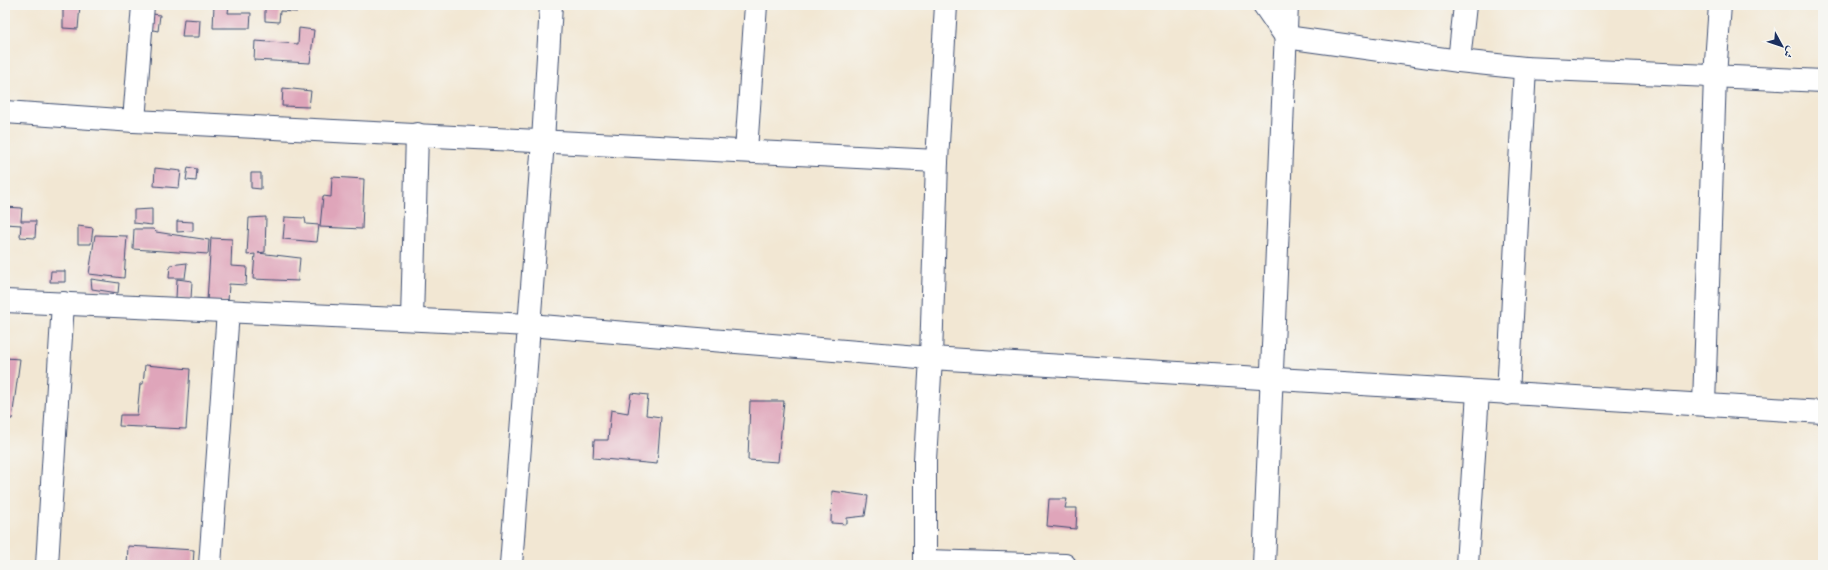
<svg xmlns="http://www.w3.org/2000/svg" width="1828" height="570" viewBox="0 0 1828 570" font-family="'Sorts Mill Goudy',Amiri,serif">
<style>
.building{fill:#dfa5ba}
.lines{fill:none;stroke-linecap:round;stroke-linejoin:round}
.street-casing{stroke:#3b4b70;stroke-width:24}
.street{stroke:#fff;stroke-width:22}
</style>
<rect width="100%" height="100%" fill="#f6f6f2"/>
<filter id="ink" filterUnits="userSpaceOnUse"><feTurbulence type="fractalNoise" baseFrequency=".025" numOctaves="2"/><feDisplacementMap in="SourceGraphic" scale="8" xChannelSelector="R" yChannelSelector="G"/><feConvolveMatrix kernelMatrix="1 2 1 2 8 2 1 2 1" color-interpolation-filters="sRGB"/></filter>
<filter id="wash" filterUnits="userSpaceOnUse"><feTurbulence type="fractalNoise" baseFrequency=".012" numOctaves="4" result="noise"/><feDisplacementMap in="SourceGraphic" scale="16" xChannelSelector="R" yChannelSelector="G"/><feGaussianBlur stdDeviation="0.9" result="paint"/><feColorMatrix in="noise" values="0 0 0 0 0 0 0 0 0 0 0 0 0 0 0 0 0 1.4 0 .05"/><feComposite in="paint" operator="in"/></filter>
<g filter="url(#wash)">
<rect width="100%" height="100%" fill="#f2e7d3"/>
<g id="blocks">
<g class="building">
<polygon points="63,5 80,5 78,29 63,28"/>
<polygon points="214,5 229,5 228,13 251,13 250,28 213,28"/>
<polygon points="265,5 297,5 297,12 280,11 279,22 265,21"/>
<polygon points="145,13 160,15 158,31 143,28"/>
<polygon points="184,19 200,20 199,37 182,37"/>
<polygon points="299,28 314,30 310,63 254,60 255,41 298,44"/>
<polygon points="283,88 311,91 309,107 282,106"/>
<polygon points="188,167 197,169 196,181 186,180"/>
<polygon points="155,168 181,171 179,188 154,186"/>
<polygon points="251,173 261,173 261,189 251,188"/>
<polygon points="332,177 364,179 362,229 320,227 323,196 331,197"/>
<polygon points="5,207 22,208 21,221 36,221 35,238 20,237 21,225 5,224"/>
<polygon points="152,209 152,225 134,223 134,210"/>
<polygon points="266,217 265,252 258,253 300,258 298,281 253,279 255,254 247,255 249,218"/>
<polygon points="285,217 305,218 306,224 319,225 317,242 283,239"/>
<polygon points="177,221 193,222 193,231 177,232"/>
<polygon points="78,226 93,228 91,244 78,244"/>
<polygon points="134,229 153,229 156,232 209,240 208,254 133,249"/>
<polygon points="95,235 127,236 124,278 89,274"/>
<polygon points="211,238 232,239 231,266 247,267 246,285 229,284 228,302 207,301"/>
<polygon points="187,263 185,278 169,278 170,265"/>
<polygon points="51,271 65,271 65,282 50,282"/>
<polygon points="91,279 119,283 118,293 92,289"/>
<polygon points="177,279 192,281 191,299 176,298"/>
<polygon points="5,358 20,359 12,419 5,419"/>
<polygon points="145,365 190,369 186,429 119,426 120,415 137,415 140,384 143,384"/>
<polygon points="631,393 648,395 646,415 661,417 657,464 593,458 594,440 608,440 611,410 628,413"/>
<polygon points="750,401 784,401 778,462 748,460"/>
<polygon points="832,491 868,496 865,516 847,518 847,524 831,523"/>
<polygon points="1049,499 1067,499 1065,508 1077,508 1076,529 1047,526"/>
<polygon points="128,546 194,550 193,565 127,565"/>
</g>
</g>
</g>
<g filter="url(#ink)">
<use href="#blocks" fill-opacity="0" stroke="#3b4b70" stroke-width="1"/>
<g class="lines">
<g class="street-casing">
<g id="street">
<polyline points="1264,5 1286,37 1459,61 1525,68 1823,81"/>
<polyline points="1459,61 1465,5"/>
<polyline points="5,112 134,121 937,161"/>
<polyline points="134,121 143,5"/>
<polyline points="746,151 756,5"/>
<polyline points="5,301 529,325 931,358 1823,412"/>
<polyline points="412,319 417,134"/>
<polyline points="1508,394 1525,68"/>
<polyline points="1704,404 1715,76 1720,5"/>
<polyline points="925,561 1065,565"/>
<polyline points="47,565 63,303"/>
<polyline points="210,565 228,311"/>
<polyline points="511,565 543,141 551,5"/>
<polyline points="925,565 925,460 931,358 937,161 946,5"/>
<polyline points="1264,565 1287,5"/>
<polyline points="1467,565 1478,392"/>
</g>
</g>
<use href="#street" class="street"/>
</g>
</g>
<rect width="1828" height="570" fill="none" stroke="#f6f6f2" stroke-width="20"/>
<g transform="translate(1782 46) rotate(130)" stroke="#f6f6f2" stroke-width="3" paint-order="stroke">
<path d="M0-3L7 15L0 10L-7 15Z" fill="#1b2f5e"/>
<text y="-6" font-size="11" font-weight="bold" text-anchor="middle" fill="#1b2f5e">ش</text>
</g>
</svg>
